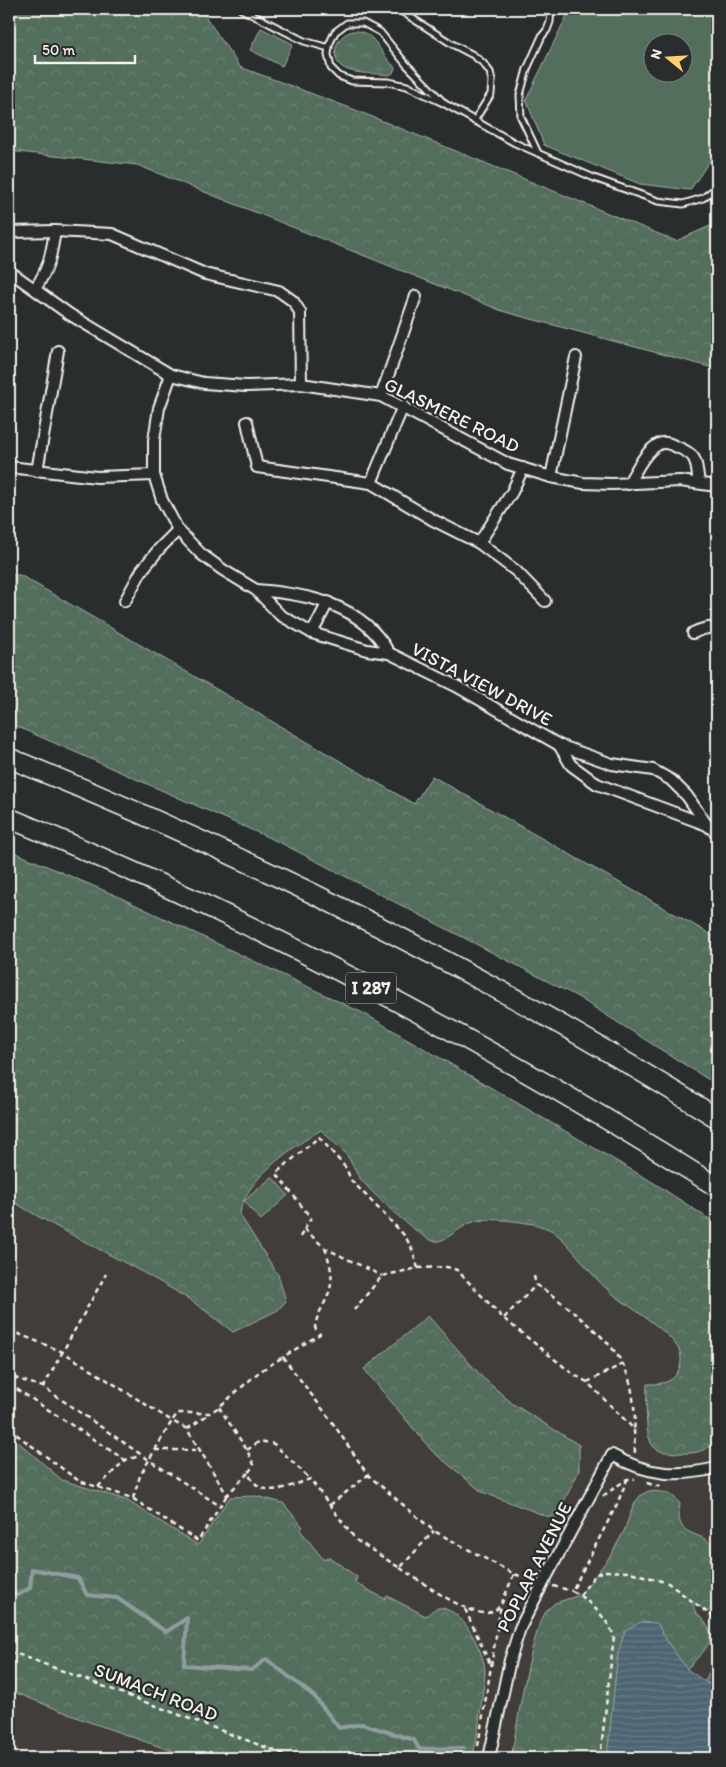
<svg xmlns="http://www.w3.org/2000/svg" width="726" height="1767" viewBox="0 0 726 1767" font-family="Itim,sans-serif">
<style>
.built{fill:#403d3b}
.grass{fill:url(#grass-tufts);stroke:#a4b0a2}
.forest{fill:url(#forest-crowns);stroke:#a4b0a2}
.green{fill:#536e5d;stroke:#a4b0a2;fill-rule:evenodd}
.water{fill:url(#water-rules);stroke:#909da1}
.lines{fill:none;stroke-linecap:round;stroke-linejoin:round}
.stream{stroke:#909da1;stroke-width:4}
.service-casing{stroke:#f4f1e8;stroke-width:9}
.minor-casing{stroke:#f4f1e8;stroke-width:14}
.motorway-casing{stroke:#f4f1e8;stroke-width:22}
.path{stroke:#f4f1e8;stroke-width:2.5;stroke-dasharray:5 4;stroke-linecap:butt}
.service{stroke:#2a2d2e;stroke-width:5}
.minor{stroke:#2a2d2e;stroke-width:10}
.motorway{stroke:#2a2d2e;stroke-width:19}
.labels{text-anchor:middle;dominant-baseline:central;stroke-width:4.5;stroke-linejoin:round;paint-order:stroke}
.shield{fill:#2a2d2e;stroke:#b7b6b0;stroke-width:1}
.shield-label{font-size:18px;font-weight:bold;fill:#f4f1e8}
.street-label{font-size:19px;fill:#f4f1e8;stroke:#2a2d2e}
</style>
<defs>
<pattern id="grass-tufts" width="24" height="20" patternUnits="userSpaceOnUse" patternTransform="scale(1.25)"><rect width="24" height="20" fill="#536e5d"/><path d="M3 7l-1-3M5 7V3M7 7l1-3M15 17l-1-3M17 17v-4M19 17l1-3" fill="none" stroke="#6c8374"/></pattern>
<pattern id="forest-crowns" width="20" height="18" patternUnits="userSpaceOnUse" patternTransform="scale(1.25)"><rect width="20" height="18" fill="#536e5d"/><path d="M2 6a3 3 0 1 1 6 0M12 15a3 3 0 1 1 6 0" fill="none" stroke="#6c8374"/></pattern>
<pattern id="water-rules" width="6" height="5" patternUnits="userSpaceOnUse" patternTransform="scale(1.25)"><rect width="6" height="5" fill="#4e6572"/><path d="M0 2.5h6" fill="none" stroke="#687c86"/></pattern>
</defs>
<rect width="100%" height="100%" fill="#2a2d2e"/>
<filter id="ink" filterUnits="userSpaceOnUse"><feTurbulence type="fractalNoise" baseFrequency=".02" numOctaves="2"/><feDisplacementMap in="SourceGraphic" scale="10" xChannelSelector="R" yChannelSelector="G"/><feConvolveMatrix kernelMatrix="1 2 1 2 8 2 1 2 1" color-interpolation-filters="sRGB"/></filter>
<g filter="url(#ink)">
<polygon class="built" points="9,850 117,896 365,1014 654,1183 717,1224 717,1758 9,1758"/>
<path class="grass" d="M352 31C375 29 379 53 393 65L395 68 393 73 389 75C371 72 330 78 336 48 338 39 344 34 352 31Z"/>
<g class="forest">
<polygon points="9,9 192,9 201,10 240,67 353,109 676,241 717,223 717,369 505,312 137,165 9,151"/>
<polygon points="9,575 20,575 414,804 432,776 717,938 717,1085 576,996 281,843 9,723"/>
<path d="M9 850 117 896 365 1014 654 1183 717 1224V1442C703 1452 695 1454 677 1453 670 1452 661 1453 655 1448 643 1439 647 1398 647 1384 658 1384 671 1384 677 1373 681 1367 682 1359 680 1352 672 1331 626 1306 608 1290 588 1273 575 1248 554 1232 549 1228 540 1226 533 1224 515 1221 491 1217 473 1222 460 1226 444 1244 433 1241 419 1237 368 1190 359 1177 354 1170 351 1160 346 1154 338 1146 329 1138 321 1130 294 1146 242 1181 240 1215L278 1275 286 1301 278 1310 233 1332C218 1321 203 1308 187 1298 129 1262 66 1235 9 1199Z"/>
<polygon points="428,1316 482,1377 513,1404 579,1445 579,1471 556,1517 546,1516 482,1492 432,1451 364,1369"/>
<path d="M9 1434 62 1480 126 1500 198 1545 230 1497 256 1496 283 1503 303 1527 300 1530 324 1560 329 1557 357 1577 355 1583 385 1599 387 1596 426 1616C436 1607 439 1605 452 1612 467 1620 485 1655 485 1671 485 1680 483 1689 482 1698 479 1718 478 1739 472 1758H192L81 1719 9 1690Z"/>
<path d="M648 1491C663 1492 671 1491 680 1504 673 1541 702 1528 714 1548 721 1560 717 1587 717 1601L708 1612 693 1602C693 1609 697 1614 702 1619 722 1640 702 1652 687 1669L668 1643 657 1623 618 1653 607 1758H511L523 1690 532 1649 540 1622 547 1610 555 1603 580 1595 611 1555 624 1531 633 1506 640 1496Z"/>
<polygon points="717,1660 717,1690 705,1681"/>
</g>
<g class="green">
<path d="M570 9H705L717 18V150L690 190 640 184 544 145 526 100ZM654 42H684V72H654Z"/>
<polygon points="261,28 293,44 282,66 250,50"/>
<polygon points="272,1177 288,1195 261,1220 244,1201"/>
</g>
<polygon class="water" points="641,1622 657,1623 668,1643 687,1669 717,1690 717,1758 607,1758 618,1653 625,1631"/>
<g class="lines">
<g class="stream">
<polyline points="9,1592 18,1595 30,1588 32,1569 78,1578 87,1595 117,1598 166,1632 187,1618 184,1665 252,1670 266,1659 314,1696 339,1728 362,1724 414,1740 419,1749 464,1748"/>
<polyline points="513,1754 547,1756 550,1758"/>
</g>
<g class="service-casing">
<g id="service">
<polyline points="241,9 304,41 329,48"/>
<polyline points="398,9 452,44 473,55 483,63 490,72 492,81 491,94 474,121"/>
<polyline points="445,104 406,64 380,32 363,23 347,23 335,32 329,45 328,55 331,68 339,76 352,81 388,82 407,86 445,104 515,143 594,178 658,201 683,204 703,198 717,187"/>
<polyline points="538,153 521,117 520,95 527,69 542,36 547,30 550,22 551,9"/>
</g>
</g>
<g class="minor-casing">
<g id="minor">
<polyline points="9,232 55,231 112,234 205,274 279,291 293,301 300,312 301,384"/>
<polyline points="9,271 69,314 171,375 204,383 246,386 301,384 381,396 508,464 551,477 583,483 612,484 680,481 717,486"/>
<path d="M35 289C49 268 51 256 55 231"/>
<polyline points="171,375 159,408 154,440 154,475 162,500 178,530 201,554 223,570 256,590 280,615 312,633 367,650 389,653 456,686 559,745 612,764 653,770 671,780 687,796 707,825"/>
<polyline points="381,396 416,296"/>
<polyline points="247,422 257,467 371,483 433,520 479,543 516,571 545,601"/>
<polyline points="9,467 97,477 154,475"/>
<polyline points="37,471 58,351"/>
<polyline points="551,477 576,357"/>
<polyline points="371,483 403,406"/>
<path d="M628 484C636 471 645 451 659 444 665 441 671 444 677 447 699 456 695 461 699 482"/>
<polyline points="479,543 512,492 523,468"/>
<path d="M256 590C308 594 362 604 389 653"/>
<polyline points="125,601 142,570 160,548 178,530"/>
<polyline points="312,633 328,602"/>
<path d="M693 633C701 629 708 627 717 628"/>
<polyline points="559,745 571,765 597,784 707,825 717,833"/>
<path d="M489 1758 510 1660 520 1628 543 1583 612 1455C649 1476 677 1477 717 1468"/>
</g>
</g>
<g class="motorway-casing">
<g id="motorway">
<path d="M9 758C255 858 493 977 717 1118"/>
<path d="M9 818C255 920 492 1045 717 1187"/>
</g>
</g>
<g class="path">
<polyline points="304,1229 325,1248 382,1276"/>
<polyline points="300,1237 311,1218 276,1173 319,1137 346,1168 351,1180 405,1236 412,1249 418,1268"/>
<path d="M325 1248C330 1264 335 1278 328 1295 324 1306 316 1315 315 1328L320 1334 283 1357 330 1419 368 1475 434 1531 514 1574 534 1580"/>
<path d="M534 1276 536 1285C552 1294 565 1305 579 1317 608 1341 628 1359 633 1398 634 1409 636 1418 634 1429"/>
<polyline points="354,1310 382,1276 418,1268 447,1267 457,1270 503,1318 573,1374 587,1382 634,1429 635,1453"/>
<polyline points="504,1318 536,1285"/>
<polyline points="9,1330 63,1352 172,1421 149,1460 43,1387 9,1376"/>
<polyline points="587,1382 623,1364"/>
<polyline points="9,1384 125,1460"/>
<polyline points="43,1387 106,1274"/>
<path d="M219 1407 247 1450 254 1465 248 1473C261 1501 288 1487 310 1479L356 1540 400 1568 434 1531"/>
<polyline points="9,1429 79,1481 132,1498 198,1541 227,1495"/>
<polyline points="187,1429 209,1414"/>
<polyline points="155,1450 199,1450"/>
<polyline points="247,1450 260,1441 274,1444 310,1479"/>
<polyline points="248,1473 227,1495 187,1429 172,1421 178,1413 210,1413 219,1407 259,1372 283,1357"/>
<polyline points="647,1483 657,1486 663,1485"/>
<polyline points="98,1487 125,1460 140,1456"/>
<polyline points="603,1496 627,1479 635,1479"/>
<polyline points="133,1498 140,1476 149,1460 220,1506"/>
<polyline points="330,1505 368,1475"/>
<path d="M400 1568C418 1579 472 1620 491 1612 495 1611 498 1608 501 1605"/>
<polyline points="553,1586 572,1591"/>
<polyline points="580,1595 595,1575 603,1571 630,1572 668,1583 717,1620"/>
<polyline points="465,1609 491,1666"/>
<polyline points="9,1653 15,1653 294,1758"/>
<polyline points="478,1746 501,1605 514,1574"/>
<path d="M600 1758 614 1636C607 1618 589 1600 572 1591L617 1504 629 1475"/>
</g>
<use href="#service" class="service"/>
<use href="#minor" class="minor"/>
<use href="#motorway" class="motorway"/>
</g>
</g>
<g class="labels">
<rect class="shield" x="346" y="972.5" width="50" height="31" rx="4"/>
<g class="shield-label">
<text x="371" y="988">I 287</text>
</g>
<g class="street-label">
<text transform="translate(452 415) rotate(26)">GLASMERE ROAD</text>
<text transform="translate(482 684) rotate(28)">VISTA VIEW DRIVE</text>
<text transform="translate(534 1567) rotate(-63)">POPLAR AVENUE</text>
<text transform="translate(156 1692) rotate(21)">SUMACH ROAD</text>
</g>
</g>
<rect width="726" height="1767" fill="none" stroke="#2a2d2e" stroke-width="30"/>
<rect x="15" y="15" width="696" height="1737" fill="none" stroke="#f4f1e8" stroke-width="2" filter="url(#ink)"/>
<g transform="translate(668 58) rotate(288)"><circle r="24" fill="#2a2d2e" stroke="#7b7b78"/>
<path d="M0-4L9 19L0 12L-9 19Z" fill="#ffd166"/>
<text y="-8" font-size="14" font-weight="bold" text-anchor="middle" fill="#f4f1e8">N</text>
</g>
<path d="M35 55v8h100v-8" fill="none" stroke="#f4f1e8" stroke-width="2.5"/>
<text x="42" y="55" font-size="15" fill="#f4f1e8" stroke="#2a2d2e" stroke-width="4" paint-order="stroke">50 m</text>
</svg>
